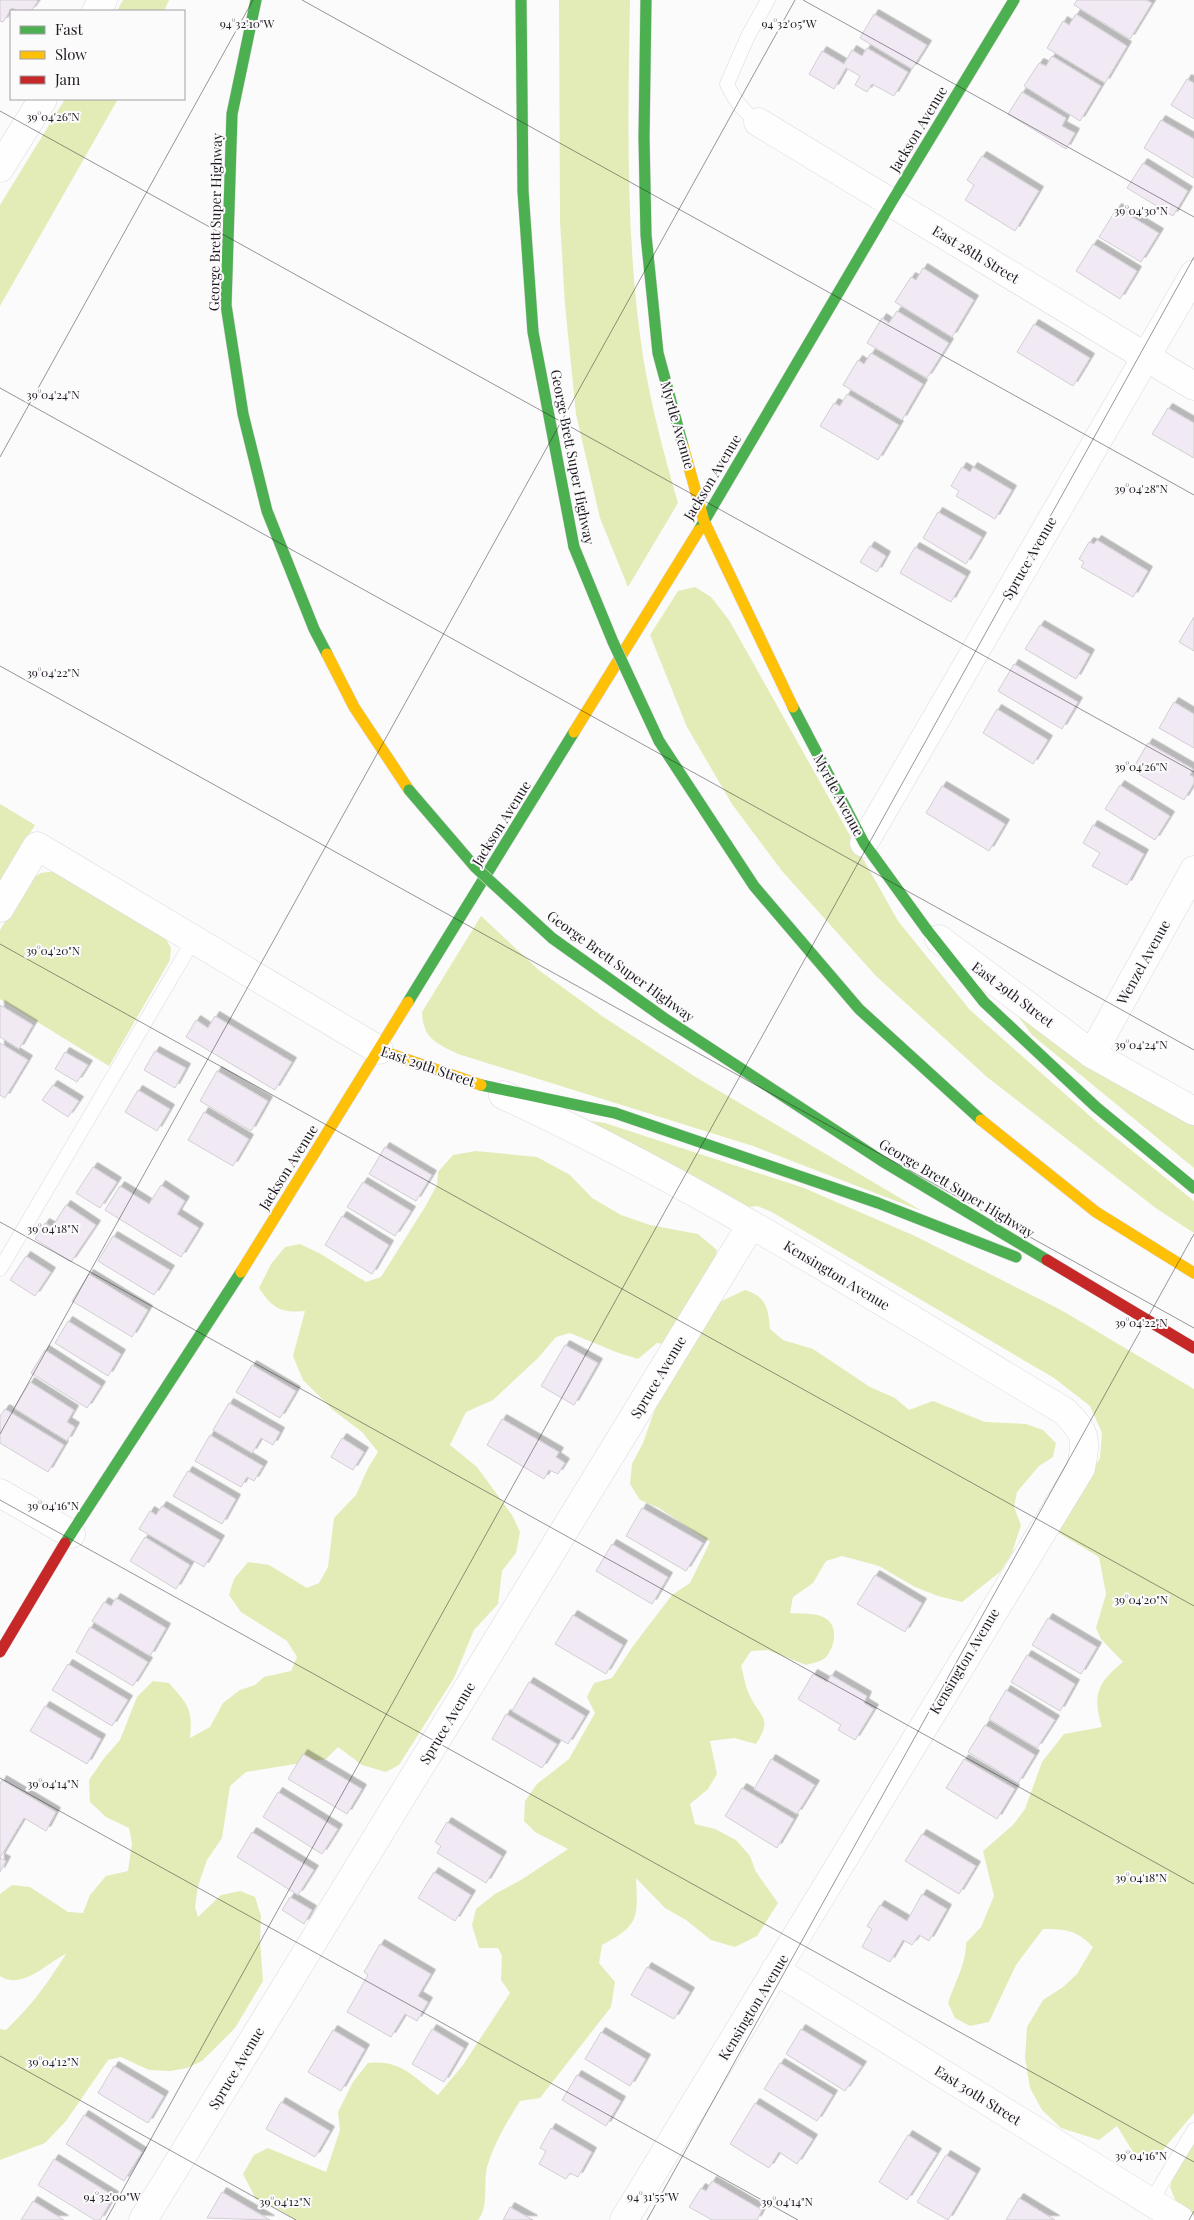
<svg xmlns="http://www.w3.org/2000/svg" width="1194" height="2220" viewBox="0 0 1194 2220" font-family="'Playfair Display',serif">
<style>
.green{fill:#e3ecb7}
.building{fill:#f1e9f3;stroke:#d2ced3;filter:url(#shadow)}
.lines{fill:none;stroke-linecap:round;stroke-linejoin:round}
.lane-casing{stroke:#dcd8dd;stroke-width:15}
.street-casing{stroke:#dcd8dd;stroke-width:29}
.fast-casing{stroke:#dcd8dd;stroke-width:12}
.slow-casing{stroke:#dcd8dd;stroke-width:12}
.jam-casing{stroke:#dcd8dd;stroke-width:12}
.lane{stroke:#fefefe;stroke-width:14}
.street{stroke:#fefefe;stroke-width:28}
.fast{stroke:#4caf50;stroke-width:11}
.slow{stroke:#ffc107;stroke-width:11}
.jam{stroke:#c62828;stroke-width:11}
.fast-bridge-casing{stroke:#dcd8dd;stroke-width:12;stroke-linecap:butt}
.fast-bridge{stroke:#4caf50;stroke-width:11}
.ticks{fill:none;stroke:#201822;stroke-width:1;stroke-opacity:0.45}
.labels{text-anchor:middle;dominant-baseline:central;stroke-width:4;stroke-linejoin:round;paint-order:stroke}
.street-label{font-size:14px;fill:#201822;stroke:#fbfbfb}
.ticks-label{font-size:12px;text-anchor:middle;fill:#201822;stroke:#fbfbfb;stroke-width:4;stroke-linejoin:round;paint-order:stroke}
</style>
<defs>
<filter id="shadow"><feDropShadow dx="4.5" dy="-4.5" stdDeviation="0" flood-color="#0004"/></filter>
</defs>
<rect width="100%" height="100%" fill="#fbfbfb"/>
<g class="green">
<polygon points="123,0 169,0 164,11 117,11"/>
<path d="M559 0H630C628 117 625 239 643 356 651 406 664 454 678 503L628 587 600 518 576 414 565 305 560 221Z"/>
<polygon points="65,99 118,99 0,306 0,205"/>
<polygon points="695,587 711,597 729,620 898,921 970,1010 1099,1124 1194,1201 1194,1233 1157,1209 987,1077 876,976 782,871 732,804 687,727 650,635 678,591"/>
<polygon points="0,804 35,825 0,882"/>
<polygon points="56,871 163,934 171,948 170,960 109,1066 0,999 0,930 30,880 41,873"/>
<path d="M481 916 540 971 602 1016 694 1076 922 1211 753 1146 458 1054C436 1043 423 1039 422 1012Z"/>
<polygon points="1010,1005 1067,1053 1194,1125 1194,1168 1032,1035"/>
<path d="M571 1118 605 1123 804 1188 915 1236 1061 1310 1194 1389V2113L1156 2158 1133 2152 1117 2126 1099 2140 1061 2128 1042 2110 1030 2088 1025 2058 1027 2027 1043 2000 1063 1987 1077 1974 1093 1947C1077 1930 1065 1929 1043 1929L1016 1965 989 2022 970 2026 955 2018 948 2003C954 1984 967 1962 966 1943L981 1927 994 1896 983 1851 1013 1825 1025 1809 1042 1762 1064 1734 1102 1727C1092 1695 1097 1683 1123 1662L1101 1639 1096 1628 1106 1594 1099 1557 1057 1532 1100 1458 1102 1433 1090 1406 1054 1378 770 1211 757 1206 742 1208Z"/>
<path d="M476 1151 537 1157 570 1175 592 1198 621 1215 650 1225 698 1234 717 1250 713 1268 711 1306 745 1290C767 1297 768 1308 770 1329L783 1340 813 1349 870 1387 895 1398 909 1410 933 1401 985 1422 1026 1424 1043 1430 1056 1443 1053 1457 1039 1466 1017 1492 1014 1507 1021 1525 1012 1553 1000 1572 962 1602 938 1596 915 1587 879 1566 842 1556 826 1561 813 1583 793 1597 790 1613C802 1614 820 1612 829 1621 838 1630 834 1650 825 1658 821 1662 811 1663 806 1665L767 1650 751 1651 741 1666C744 1675 745 1686 749 1694 759 1717 774 1717 756 1744L734 1738 710 1741 717 1774 708 1789 690 1804 695 1824 715 1829 736 1840 750 1856 756 1872 778 1903 757 1936 735 1947 711 1940 686 1920 665 1908 636 1878C638 1919 639 1925 602 1945L599 1963 615 1982 611 2007 540 2098 520 2101C508 2120 495 2142 488 2164 482 2181 490 2206 478 2220H296L280 2210 256 2199 243 2174 254 2155 268 2148 326 2172 340 2130 338 2112 353 2082 368 2063C402 2059 414 2078 438 2095L463 2065 510 1993 501 1980 502 1956 498 1948H479L472 1925 476 1909 495 1894 521 1880 568 1849 535 1832 524 1821 525 1801 537 1784 569 1759 595 1713 587 1697 594 1683 612 1678 633 1646 672 1595 690 1583 710 1542 659 1508 640 1500 630 1484 632 1464 643 1443 661 1392 687 1347 657 1343 638 1359 616 1352 570 1333 556 1337 538 1358 493 1400 466 1412 450 1445 477 1467 512 1515 520 1532 516 1553 502 1571 498 1604 474 1630 454 1678 399 1765 386 1772 362 1765 338 1747 326 1759 246 1772 230 1786 222 1838 207 1860 198 1886 195 1907 198 1917 221 1895 240 1891 255 1897 261 1916 260 1940 263 1981 235 2028 202 2061 187 2068 170 2071 149 2070 121 2057 108 2060 66 2121 45 2143 0 2160V2029L6 2030C32 2005 47 1984 66 1954 48 1962 22 1991 0 1976V1894L12 1885 30 1887 68 1912 83 1913 90 1895 106 1876 128 1871 132 1843 129 1828 106 1817 90 1802 89 1780 105 1757 120 1740 137 1697 153 1681 169 1683C188 1705 193 1708 190 1738L210 1727 223 1703 240 1690 255 1685 264 1677 291 1671 297 1657 287 1641 241 1612 229 1595 234 1579 248 1562 269 1565 307 1588 319 1583 328 1567 334 1518 356 1495 368 1468 378 1452 362 1432 333 1410 303 1380 293 1356 305 1311C281 1313 273 1309 259 1288L271 1264 285 1247 300 1244 319 1253 366 1282 381 1277 425 1207 437 1185 438 1172 453 1155Z"/>
<polygon points="1194,2142 1194,2217 1176,2202 1170,2187 1173,2178"/>
</g>
<g class="building">
<polygon points="0,0 36,0 38,1 31,11 18,11 12,8 3,22 0,21"/>
<polygon points="1077,0 1146,0 1152,3 1130,39 1074,5"/>
<polygon points="874,14 927,45 912,69 860,38"/>
<polygon points="1076,14 1127,46 1105,83 1047,48 1063,21 1069,25"/>
<polygon points="867,48 908,72 894,96 872,84 867,92 855,85 860,76 846,68 834,89 809,74 822,51 844,64 852,50 862,56"/>
<polygon points="1052,56 1101,86 1080,121 1024,86 1039,63 1046,66"/>
<polygon points="1187,79 1194,83 1194,119 1171,105"/>
<polygon points="1022,92 1066,118 1062,126 1075,133 1066,149 1008,114"/>
<polygon points="1161,120 1194,139 1194,178 1144,148"/>
<polygon points="982,156 1039,191 1015,231 965,200 974,185 967,180"/>
<polygon points="1143,163 1188,191 1173,216 1127,188"/>
<polygon points="1117,208 1159,233 1141,262 1099,237"/>
<polygon points="1093,244 1137,271 1120,299 1076,271"/>
<polygon points="923,268 974,300 952,337 895,302 911,277 916,280"/>
<polygon points="897,311 949,343 927,378 867,343 882,318 889,323"/>
<polygon points="1034,324 1090,358 1073,386 1017,352"/>
<polygon points="871,353 923,384 902,420 843,385 858,360 864,364"/>
<polygon points="847,394 899,425 878,460 820,426 834,403 840,406"/>
<polygon points="1168,408 1194,423 1194,458 1152,434"/>
<polygon points="962,467 970,472 973,467 1012,490 995,519 956,496 959,491 951,486"/>
<polygon points="938,512 982,537 966,564 923,538"/>
<polygon points="1097,540 1148,571 1133,597 1081,567 1084,562 1079,559 1089,542 1094,544"/>
<polygon points="870,546 886,556 877,572 860,562"/>
<polygon points="915,547 966,576 951,602 900,573"/>
<polygon points="1194,617 1194,651 1179,642"/>
<polygon points="1040,625 1090,654 1076,679 1025,649"/>
<polygon points="1014,664 1078,702 1062,729 998,691"/>
<polygon points="1174,702 1194,714 1194,748 1159,728"/>
<polygon points="997,709 1048,740 1033,764 983,733"/>
<polygon points="1148,743 1193,769 1190,775 1194,777 1194,783 1184,800 1132,770"/>
<polygon points="1120,785 1170,816 1155,840 1105,809"/>
<polygon points="942,786 1005,824 989,851 926,813"/>
<polygon points="1093,825 1144,854 1127,885 1092,866 1100,853 1083,843"/>
<polygon points="0,1005 33,1025 19,1049 0,1037"/>
<polygon points="215,1016 292,1062 275,1090 186,1037 196,1020 208,1028"/>
<polygon points="0,1043 28,1060 5,1098 0,1095"/>
<polygon points="155,1051 186,1068 175,1088 144,1070"/>
<polygon points="65,1052 88,1065 77,1082 55,1069"/>
<polygon points="217,1071 268,1101 251,1131 200,1101"/>
<polygon points="53,1085 79,1101 68,1117 42,1100"/>
<polygon points="138,1090 170,1109 157,1131 125,1112"/>
<polygon points="204,1112 249,1139 233,1166 188,1140"/>
<polygon points="385,1147 432,1175 416,1201 369,1174"/>
<polygon points="93,1167 117,1182 100,1208 76,1193"/>
<polygon points="363,1182 411,1211 395,1236 347,1207"/>
<polygon points="161,1185 185,1201 177,1214 199,1228 181,1257 105,1210 120,1186 149,1204"/>
<polygon points="66,1205 96,1225 71,1262 35,1239 45,1223 52,1227"/>
<polygon points="342,1216 389,1245 372,1274 325,1245"/>
<polygon points="113,1236 170,1270 154,1295 98,1261"/>
<polygon points="26,1256 51,1272 35,1296 10,1280"/>
<polygon points="89,1274 148,1310 132,1337 72,1301"/>
<polygon points="68,1321 121,1354 108,1376 55,1343"/>
<polygon points="565,1345 598,1363 574,1405 541,1386"/>
<polygon points="45,1350 101,1386 87,1408 31,1373"/>
<polygon points="252,1365 296,1391 280,1418 236,1392"/>
<polygon points="30,1382 74,1410 67,1422 75,1427 67,1441 14,1408"/>
<polygon points="229,1403 280,1432 273,1445 261,1438 252,1453 213,1430"/>
<polygon points="5,1409 64,1445 48,1472 0,1443 0,1416"/>
<polygon points="502,1419 559,1452 556,1457 565,1463 558,1474 549,1470 544,1479 487,1445"/>
<polygon points="210,1435 263,1466 254,1481 247,1477 241,1487 195,1461"/>
<polygon points="342,1438 364,1452 353,1470 331,1457"/>
<polygon points="188,1471 236,1499 222,1524 173,1496"/>
<polygon points="162,1506 220,1540 204,1567 139,1529 150,1511 156,1515"/>
<polygon points="642,1508 703,1543 686,1571 626,1536"/>
<polygon points="145,1537 190,1565 176,1589 130,1561"/>
<polygon points="612,1544 668,1577 652,1604 596,1571"/>
<polygon points="875,1575 922,1603 905,1632 857,1604"/>
<polygon points="116,1598 166,1628 150,1656 92,1621 104,1602 111,1606"/>
<polygon points="573,1615 623,1645 606,1674 555,1644"/>
<polygon points="1048,1618 1097,1647 1081,1674 1032,1645"/>
<polygon points="90,1627 148,1662 133,1686 76,1652"/>
<polygon points="1027,1655 1075,1684 1060,1711 1011,1682"/>
<polygon points="68,1664 128,1700 112,1726 52,1690"/>
<polygon points="813,1674 827,1682 831,1675 867,1696 864,1703 874,1709 855,1740 838,1730 841,1725 798,1699"/>
<polygon points="529,1682 585,1716 568,1744 512,1711"/>
<polygon points="1006,1690 1055,1720 1037,1748 989,1719"/>
<polygon points="45,1706 101,1739 87,1764 30,1731"/>
<polygon points="506,1714 557,1744 542,1768 492,1739"/>
<polygon points="985,1725 1035,1755 1018,1783 968,1752"/>
<polygon points="303,1754 362,1789 347,1814 288,1779"/>
<polygon points="771,1759 815,1785 797,1814 754,1789"/>
<polygon points="964,1759 1015,1789 997,1819 946,1788"/>
<polygon points="2,1780 56,1812 46,1831 24,1818 0,1858 6,1861 0,1872 0,1784"/>
<polygon points="742,1788 794,1819 777,1848 725,1816"/>
<polygon points="278,1792 338,1829 322,1854 263,1817"/>
<polygon points="447,1822 502,1856 486,1883 437,1853 441,1846 435,1842"/>
<polygon points="252,1832 314,1870 298,1895 237,1857"/>
<polygon points="922,1834 976,1866 959,1894 905,1861"/>
<polygon points="434,1872 471,1895 455,1921 418,1898"/>
<polygon points="922,1894 947,1909 929,1941 919,1935 912,1945 903,1940 890,1962 862,1947 872,1929 867,1926 880,1905 907,1921"/>
<polygon points="290,1897 312,1910 304,1924 282,1910"/>
<polygon points="380,1944 431,1974 418,1996 428,2002 417,2021 405,2014 391,2037 347,2012 368,1975 364,1972"/>
<polygon points="647,1967 690,1992 674,2019 631,1995"/>
<polygon points="432,2029 464,2048 444,2082 412,2064"/>
<polygon points="801,2029 862,2066 845,2091 786,2054"/>
<polygon points="333,2030 365,2049 341,2091 308,2072"/>
<polygon points="601,2032 646,2059 630,2086 585,2059"/>
<polygon points="780,2063 833,2095 817,2121 764,2089"/>
<polygon points="114,2066 164,2096 148,2123 98,2093"/>
<polygon points="577,2075 621,2101 606,2126 562,2100"/>
<polygon points="281,2102 330,2131 315,2157 266,2129"/>
<polygon points="755,2103 813,2139 797,2164 779,2152 769,2168 730,2144"/>
<polygon points="84,2115 142,2152 124,2181 66,2144"/>
<polygon points="551,2128 592,2152 578,2177 570,2173 566,2179 539,2164 546,2151 540,2148"/>
<polygon points="908,2135 937,2153 907,2200 879,2182"/>
<polygon points="946,2155 976,2173 948,2220 917,2202"/>
<polygon points="54,2159 114,2196 100,2220 95,2220 38,2185"/>
<polygon points="712,2181 762,2210 757,2220 712,2220 689,2207 701,2188 706,2191"/>
<polygon points="222,2192 270,2220 207,2218"/>
<polygon points="1019,2198 1055,2220 1006,2220"/>
<polygon points="33,2201 64,2220 21,2220"/>
<polygon points="510,2207 533,2220 503,2220"/>
</g>
<g class="lines">
<g class="lane-casing">
<g id="lane">
<path d="M758 122C743 111 735 101 727 84L748 36 768 0"/>
<polyline points="0,1269 194,939"/>
<polyline points="1150,2203 1194,2130"/>
</g>
</g>
<g class="street-casing">
<g id="street">
<polyline points="96,11 103,0"/>
<polyline points="758,122 1194,386"/>
<polyline points="0,168 43,99"/>
<polyline points="864,843 1194,274"/>
<polyline points="0,908 37,846 379,1050"/>
<polyline points="939,939 1092,1054 1194,1111"/>
<polyline points="1092,1054 1194,870"/>
<path d="M503 1095C698 1185 880 1301 1064 1411 1086 1433 1087 1437 1081 1468L624 2220"/>
<polyline points="0,1493 71,1534"/>
<polyline points="775,1970 1180,2220"/>
<polyline points="143,2220 751,1225"/>
</g>
</g>
<g class="fast-casing">
<g id="fast">
<polyline points="256,0 232,114 226,305 243,414 267,511 314,629 327,654"/>
<polyline points="521,0 523,191 533,332 574,547"/>
<polyline points="646,0 644,138 646,235 658,353 683,446"/>
<polyline points="699,530 891,203 1014,0"/>
<polyline points="793,707 864,843 927,930"/>
<polyline points="659,741 754,886 859,1009 981,1120"/>
<polyline points="927,930 984,1002 1096,1107 1194,1188"/>
<polyline points="552,938 664,1018 882,1161 1047,1260"/>
<polyline points="408,1002 574,732"/>
<polyline points="481,1085 615,1113 878,1203 1016,1257"/>
<polyline points="65,1543 241,1272"/>
</g>
</g>
<g class="slow-casing">
<g id="slow">
<polyline points="683,446 704,521 793,707"/>
<polyline points="327,654 354,707 409,790"/>
<polyline points="574,732 699,530"/>
<polyline points="379,1050 481,1085"/>
<polyline points="981,1120 1096,1212 1194,1273"/>
<polyline points="241,1272 408,1002"/>
</g>
</g>
<g class="jam-casing">
<g id="jam">
<polyline points="1047,1260 1194,1348"/>
<polyline points="0,1652 65,1543"/>
</g>
</g>
<use href="#lane" class="lane"/>
<use href="#street" class="street"/>
<use href="#fast" class="fast"/>
<use href="#slow" class="slow"/>
<use href="#jam" class="jam"/>
<g class="fast-bridge-casing">
<g id="fast-bridge">
<polyline points="574,547 613,642 659,741"/>
<polyline points="409,790 475,867 552,938"/>
</g>
</g>
<use href="#fast-bridge" class="fast-bridge"/>
</g>
<path class="ticks" d="M302 0 1194 495M803 0 1194 217M0 111 1194 772M0 388 1194 1050M0 457 253 0M0 666 1194 1328M0 944 1194 1606M0 1222 1194 1884M0 1434 795 0M0 1500 1194 2162M0 1778 798 2220M0 2056 296 2220M106 2220 1194 257M647 2220 1194 1234M1189 2220 1194 2211"/>
<g class="labels">
<g class="street-label">
<text transform="translate(918 129) rotate(-59)">Jackson Avenue</text>
<text transform="translate(215 222) rotate(-89)">George Brett Super Highway</text>
<text transform="translate(976 254) rotate(31)">East 28th Street</text>
<text transform="translate(678 425) rotate(74)">Myrtle Avenue</text>
<text transform="translate(573 457) rotate(79)">George Brett Super Highway</text>
<text transform="translate(712 477) rotate(-59)">Jackson Avenue</text>
<text transform="translate(1029 558) rotate(-60)">Spruce Avenue</text>
<text transform="translate(839 795) rotate(62)">Myrtle Avenue</text>
<text transform="translate(501 823) rotate(-58)">Jackson Avenue</text>
<text transform="translate(1143 962) rotate(-61)">Wenzel Avenue</text>
<text transform="translate(621 966) rotate(36)">George Brett Super Highway</text>
<text transform="translate(1013 994) rotate(37)">East 29th Street</text>
<text transform="translate(428 1066) rotate(19)">East 29th Street</text>
<text transform="translate(288 1167) rotate(-58)">Jackson Avenue</text>
<text transform="translate(957 1188) rotate(31)">George Brett Super Highway</text>
<text transform="translate(837 1275) rotate(31)">Kensington Avenue</text>
<text transform="translate(658 1377) rotate(-59)">Spruce Avenue</text>
<text transform="translate(964 1661) rotate(-59)">Kensington Avenue</text>
<text transform="translate(447 1723) rotate(-59)">Spruce Avenue</text>
<text transform="translate(753 2007) rotate(-59)">Kensington Avenue</text>
<text transform="translate(236 2068) rotate(-59)">Spruce Avenue</text>
<text transform="translate(978 2095) rotate(32)">East 30th Street</text>
</g>
</g>
<g class="ticks-label">
<text x="247" y="28">94°32'10"W</text>
<text x="789" y="28">94°32'05"W</text>
<text x="53" y="121">39°04'26"N</text>
<text x="1141" y="215">39°04'30"N</text>
<text x="53" y="399">39°04'24"N</text>
<text x="1141" y="493">39°04'28"N</text>
<text x="53" y="677">39°04'22"N</text>
<text x="1141" y="771">39°04'26"N</text>
<text x="53" y="955">39°04'20"N</text>
<text x="1141" y="1049">39°04'24"N</text>
<text x="53" y="1233">39°04'18"N</text>
<text x="1141" y="1327">39°04'22"N</text>
<text x="53" y="1510">39°04'16"N</text>
<text x="1141" y="1604">39°04'20"N</text>
<text x="53" y="1788">39°04'14"N</text>
<text x="1141" y="1882">39°04'18"N</text>
<text x="53" y="2066">39°04'12"N</text>
<text x="1141" y="2160">39°04'16"N</text>
<text x="112" y="2201">94°32'00"W</text>
<text x="653" y="2201">94°31'55"W</text>
<text x="285" y="2206">39°04'12"N</text>
<text x="787" y="2206">39°04'14"N</text>
</g>
<rect x="10" y="10" width="175" height="90" fill="#fbfbfb" stroke="#a3a0a4"/>
<rect x="20" y="26" width="25" height="8" fill="#4caf50" stroke="#a3a0a4"/>
<text x="55" y="35" font-size="15" fill="#201822">Fast</text>
<rect x="20" y="51" width="25" height="8" fill="#ffc107" stroke="#a3a0a4"/>
<text x="55" y="60" font-size="15" fill="#201822">Slow</text>
<rect x="20" y="76" width="25" height="8" fill="#c62828" stroke="#a3a0a4"/>
<text x="55" y="85" font-size="15" fill="#201822">Jam</text>
</svg>
